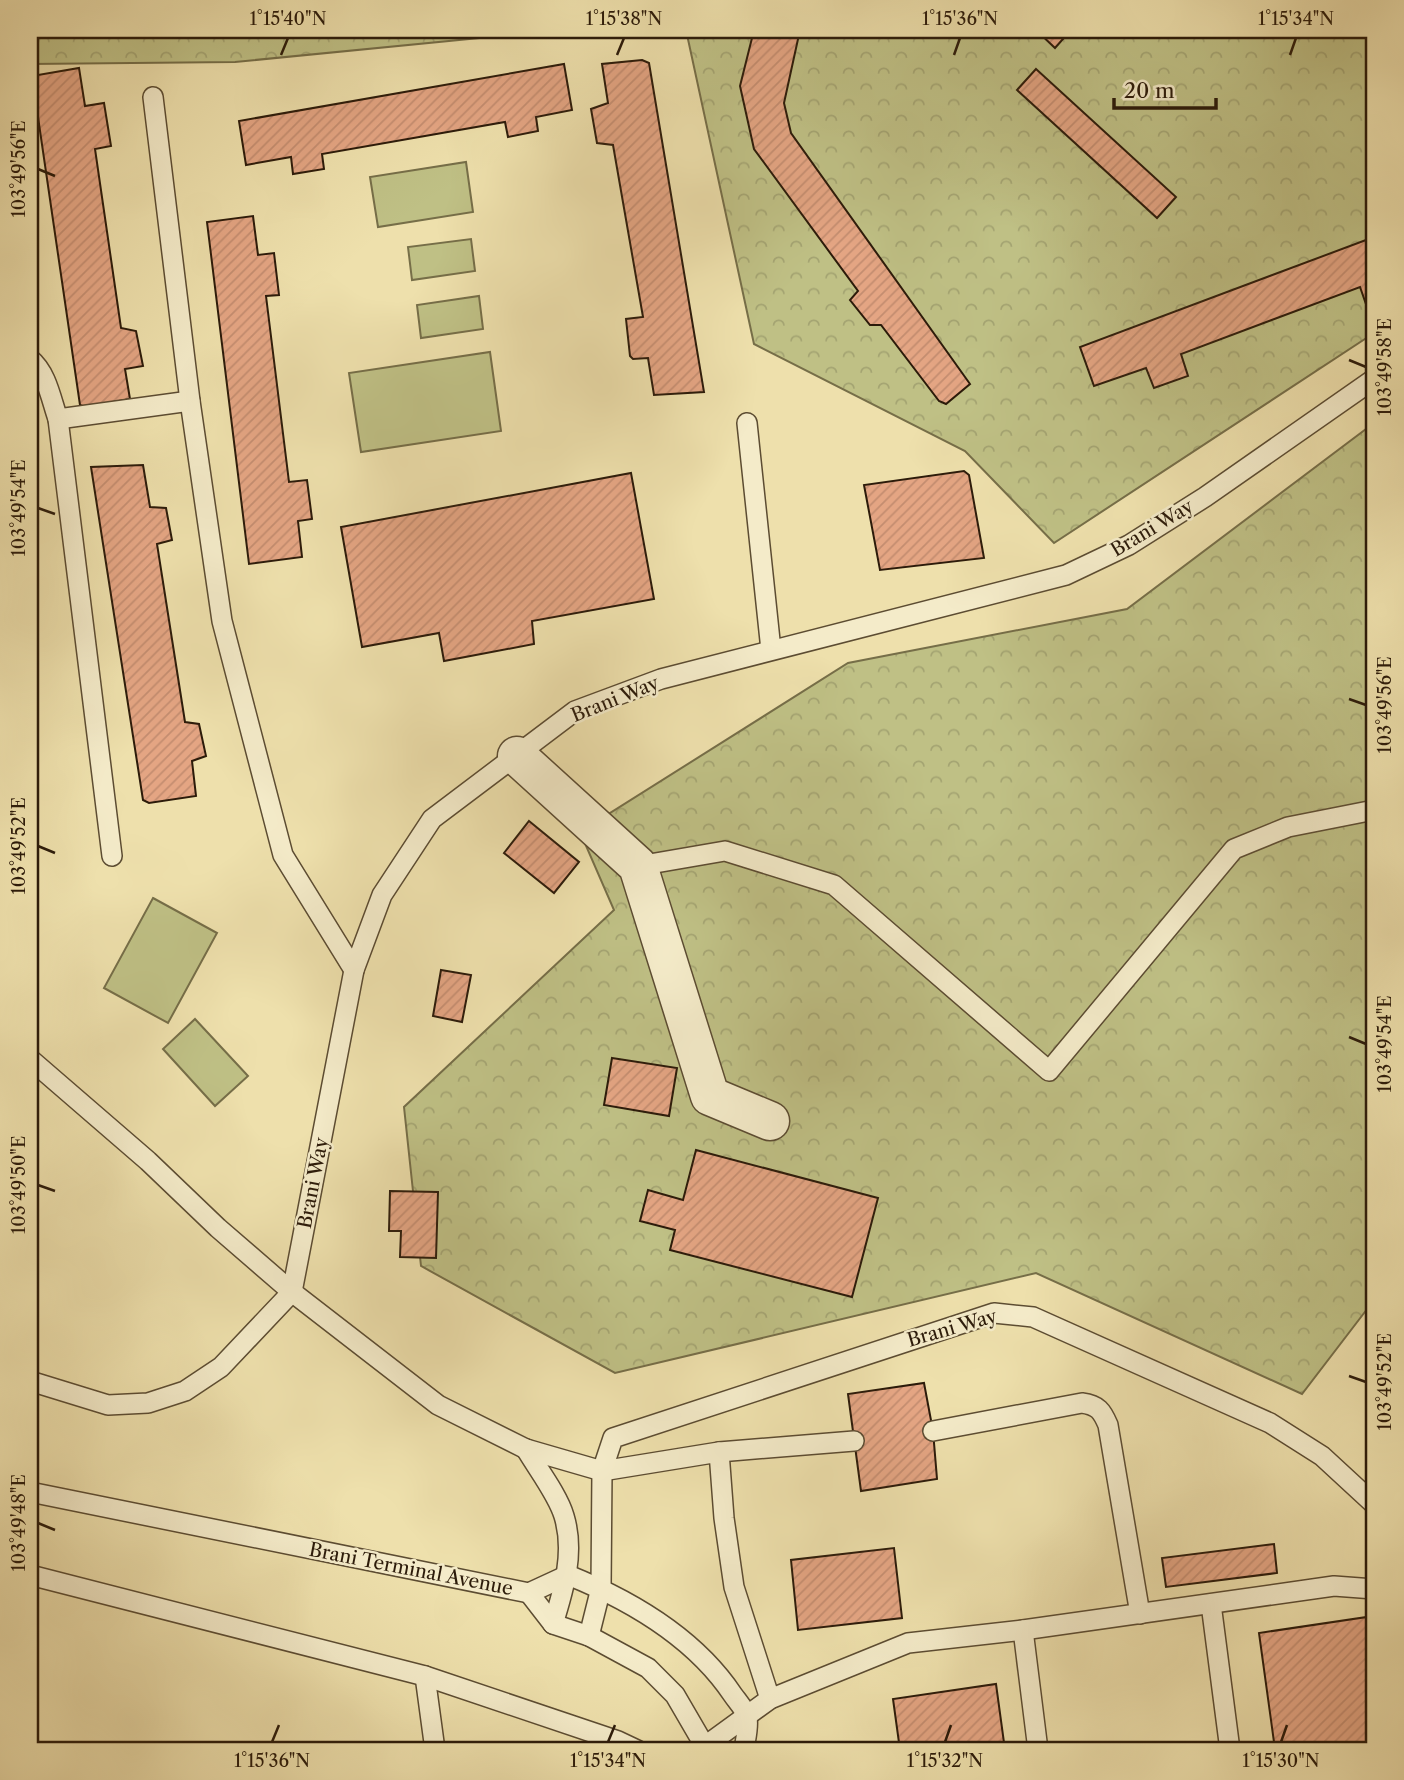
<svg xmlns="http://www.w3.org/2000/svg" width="1404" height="1780" viewBox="0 0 1404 1780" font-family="'Libre Caslon Text',serif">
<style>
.forest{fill:url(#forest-crowns);stroke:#766e48;stroke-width:2}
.park{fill:#bfc085;stroke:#766e48;stroke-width:2}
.building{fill:url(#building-hatch);stroke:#2c1b0a;stroke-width:2}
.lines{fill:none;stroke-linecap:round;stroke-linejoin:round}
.lane-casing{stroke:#5c4c32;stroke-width:22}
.street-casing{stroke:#5c4c32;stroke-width:41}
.lane{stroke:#f4ebc9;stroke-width:19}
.street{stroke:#f4ebc9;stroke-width:38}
.ticks{fill:none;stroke:#2c1b0a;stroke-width:2.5}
.labels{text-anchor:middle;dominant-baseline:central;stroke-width:5;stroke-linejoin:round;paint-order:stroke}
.street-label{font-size:19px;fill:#2c1b0a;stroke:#f4ebc9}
.neatline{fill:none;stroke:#2c1b0a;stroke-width:2.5}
.ticks-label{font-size:18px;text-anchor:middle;fill:#2c1b0a}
</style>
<defs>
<pattern id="forest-crowns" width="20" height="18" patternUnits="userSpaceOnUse" patternTransform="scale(1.75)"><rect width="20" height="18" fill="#bfc085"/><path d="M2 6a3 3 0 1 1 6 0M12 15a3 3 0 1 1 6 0" fill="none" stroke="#a4a472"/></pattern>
<pattern id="building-hatch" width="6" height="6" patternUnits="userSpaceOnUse" patternTransform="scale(1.75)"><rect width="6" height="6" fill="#e4a583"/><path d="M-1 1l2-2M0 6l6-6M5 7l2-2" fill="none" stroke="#c48d70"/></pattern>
</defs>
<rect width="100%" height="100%" fill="#eee0ac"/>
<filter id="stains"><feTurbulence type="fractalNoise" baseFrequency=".00286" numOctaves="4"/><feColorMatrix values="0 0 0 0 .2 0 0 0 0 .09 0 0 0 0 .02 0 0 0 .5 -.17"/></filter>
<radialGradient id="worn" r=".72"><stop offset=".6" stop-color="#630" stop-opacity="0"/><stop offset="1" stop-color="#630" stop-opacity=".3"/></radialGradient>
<g class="forest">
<polygon points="30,30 560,30 235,62 30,64"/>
<polygon points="686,30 1374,30 1374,333 1054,543 965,451 754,344"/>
<polygon points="1374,423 1374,1300 1302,1394 1036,1273 615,1373 421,1266 404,1107 614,910 580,832 848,663 1127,609"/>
</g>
<g class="park">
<polygon points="466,162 473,212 378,227 370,177"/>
<polygon points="471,239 475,271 412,280 408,247"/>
<polygon points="479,296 483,329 421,338 417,305"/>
<polygon points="490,352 501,431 361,452 349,373"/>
<polygon points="153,898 217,933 168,1023 104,988"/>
<polygon points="195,1019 248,1076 215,1106 163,1049"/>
</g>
<g class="building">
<polygon points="754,30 800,30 784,103 791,133 970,384 946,404 939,401 881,325 870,325 850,300 858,291 754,149 740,86"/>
<polygon points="1036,30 1071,30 1055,48"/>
<polygon points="642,60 649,63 704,392 654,395 648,358 633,359 630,356 626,319 643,317 613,145 597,143 591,109 608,103 602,64"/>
<polygon points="564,64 572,110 536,117 538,131 508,137 505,122 322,154 324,169 293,174 291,157 246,165 239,121"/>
<polygon points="79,68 85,106 104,103 111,146 95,149 121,328 136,331 143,366 125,369 130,399 85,407 80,405 32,76"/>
<polygon points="1036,69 1176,197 1157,218 1017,90"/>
<polygon points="253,216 258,255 274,253 279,295 266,296 289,482 307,480 312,519 298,521 302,557 249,564 207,222"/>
<polygon points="1374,237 1374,305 1367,307 1360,287 1181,354 1188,376 1154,388 1146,368 1094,386 1080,347"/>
<polygon points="143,465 150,507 166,508 172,540 157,544 185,722 199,724 206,756 192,761 196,796 149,803 143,800 91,467"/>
<polygon points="964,471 969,475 984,558 880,570 864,485"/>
<polygon points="631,473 654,599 532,621 534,644 444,661 439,633 362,647 341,527"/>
<polygon points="529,821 579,862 554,893 504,853"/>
<polygon points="441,970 471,975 462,1022 433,1016"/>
<polygon points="612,1058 677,1068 669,1116 604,1105"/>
<polygon points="696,1150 878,1198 852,1297 670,1250 675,1230 640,1221 648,1190 683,1200"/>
<polygon points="390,1191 438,1192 436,1258 400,1257 401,1231 389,1231"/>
<polygon points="924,1383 933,1431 937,1479 861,1491 848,1394"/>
<polygon points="1274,1544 1277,1573 1166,1587 1162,1558"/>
<polygon points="894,1548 902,1618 798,1630 791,1560"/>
<polygon points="1367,1617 1374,1670 1374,1750 1266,1750 1265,1743 1274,1742 1259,1633"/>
<polygon points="996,1684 1005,1750 900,1750 893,1699"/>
</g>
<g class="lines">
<g class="lane-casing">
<g id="lane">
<polyline points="153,97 190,401 222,621 283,855 354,970"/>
<path d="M30 359C47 373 51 399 58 419L112 856"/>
<polyline points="58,419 190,401"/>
<polyline points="747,423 771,650"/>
<polyline points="638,866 725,851 834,885 1049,1071 1234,849 1288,827 1374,810"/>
<polyline points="30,1059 148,1161 218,1228 292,1292 438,1405 526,1449 602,1471 719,1452 724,1518 734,1587 770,1699"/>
<polyline points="292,1292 354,970 382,895 432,819 575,711 661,679 1066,575 1129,545 1205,497 1374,379"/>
<polyline points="30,1381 108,1405 148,1403 185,1391 221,1367 292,1292"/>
<path d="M933 1431 1082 1403C1098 1405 1102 1411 1108 1425L1140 1614"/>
<path d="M526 1449C537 1468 558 1495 564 1516 575 1552 564 1589 553 1624"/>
<polyline points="719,1452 854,1441"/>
<path d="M30 1492 529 1593 568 1575C630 1600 695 1638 733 1695 737 1701 746 1710 747 1718 749 1727 745 1741 744 1750"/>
<polyline points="30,1575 425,1676 618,1741 637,1750"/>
<polyline points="529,1593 553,1624 589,1636 648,1668 675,1695 707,1750"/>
<polyline points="1211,1604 1230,1750"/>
<polyline points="1023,1630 1038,1750"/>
<polyline points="589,1636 601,1588 602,1471 613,1438 994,1313 1033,1317 1270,1423 1322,1456 1374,1504"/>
<polyline points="425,1676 435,1750"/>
<polyline points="704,1747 770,1699 908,1643 1023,1630 1334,1586 1374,1589"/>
</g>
</g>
<g class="street-casing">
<polyline id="street" points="517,756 638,866 710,1096 770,1121"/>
</g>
<use href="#lane" class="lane"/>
<use href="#street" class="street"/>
</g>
<path class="ticks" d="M281 55 288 38M617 55 624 38M954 55 960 38M1290 55 1296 38M38 169 55 176M1349 360 1366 367M38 508 55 514M1349 699 1366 705M38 846 55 853M1349 1037 1366 1044M38 1185 55 1191M1349 1376 1366 1382M38 1523 55 1530M272 1742 279 1725M608 1742 615 1725M945 1742 951 1725M1281 1742 1287 1725"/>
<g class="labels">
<g class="street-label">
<text transform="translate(1152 528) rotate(-31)">Brani Way</text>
<text transform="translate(615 699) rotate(-22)">Brani Way</text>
<text transform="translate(313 1183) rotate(-79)">Brani Way</text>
<text transform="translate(952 1328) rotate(-16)">Brani Way</text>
<text transform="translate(411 1569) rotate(11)">Brani Terminal Avenue</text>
</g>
</g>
<rect width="1404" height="1780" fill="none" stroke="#eee0ac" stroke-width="77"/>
<path d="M1114 98v10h102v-10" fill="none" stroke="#2c1b0a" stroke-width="3.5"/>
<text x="1124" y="98" font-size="21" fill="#2c1b0a" stroke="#f4ebc9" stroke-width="5" paint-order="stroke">20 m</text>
<rect x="38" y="38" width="1328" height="1704" class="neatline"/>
<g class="ticks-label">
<text x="288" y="25">1°15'40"N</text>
<text x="624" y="25">1°15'38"N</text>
<text x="960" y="25">1°15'36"N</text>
<text x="1296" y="25">1°15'34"N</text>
<text transform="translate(19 169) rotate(-90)" y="6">103°49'56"E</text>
<text transform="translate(1385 367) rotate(-90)" y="6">103°49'58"E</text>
<text transform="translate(19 508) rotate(-90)" y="6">103°49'54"E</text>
<text transform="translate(1385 705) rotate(-90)" y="6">103°49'56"E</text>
<text transform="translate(19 846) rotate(-90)" y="6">103°49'52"E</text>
<text transform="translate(1385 1044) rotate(-90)" y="6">103°49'54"E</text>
<text transform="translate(19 1185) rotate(-90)" y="6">103°49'50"E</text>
<text transform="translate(1385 1382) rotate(-90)" y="6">103°49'52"E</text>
<text transform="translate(19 1523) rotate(-90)" y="6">103°49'48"E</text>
<text x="272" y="1767">1°15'36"N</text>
<text x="608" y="1767">1°15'34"N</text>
<text x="945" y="1767">1°15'32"N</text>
<text x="1281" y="1767">1°15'30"N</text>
</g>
<rect width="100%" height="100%" filter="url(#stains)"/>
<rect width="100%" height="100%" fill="url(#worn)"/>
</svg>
